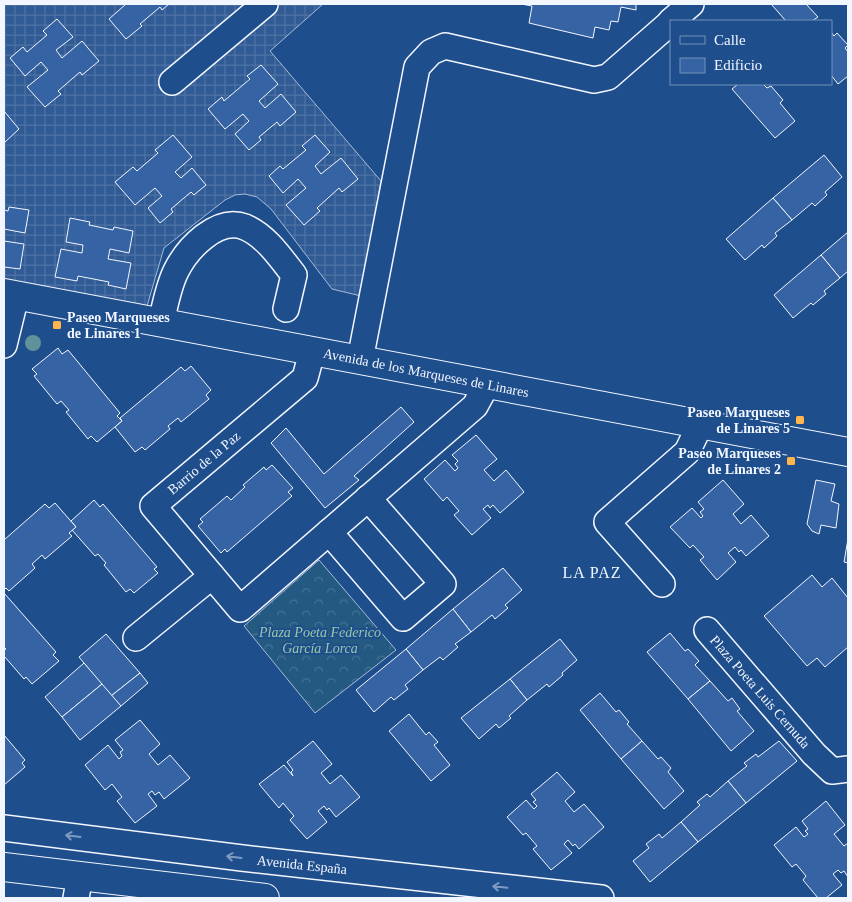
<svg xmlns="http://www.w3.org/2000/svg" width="852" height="902" viewBox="0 0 852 902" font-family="Georgia,serif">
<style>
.forest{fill:url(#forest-crowns);stroke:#a8bbd7}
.plaza{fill:url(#plaza-grid);stroke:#a8bbd7}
.building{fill:#3563a3;stroke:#f2f6ff}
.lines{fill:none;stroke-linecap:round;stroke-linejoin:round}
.minor-casing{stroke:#f2f6ff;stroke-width:28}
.major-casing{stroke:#f2f6ff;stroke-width:30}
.minor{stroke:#1f4e8c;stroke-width:25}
.major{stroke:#1f4e8c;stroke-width:28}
.tree{fill:#61919a}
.oneway{stroke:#7e9ac0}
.poi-dot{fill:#ffb74d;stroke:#1f4e8c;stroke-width:2}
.labels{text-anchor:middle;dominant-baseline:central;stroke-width:4;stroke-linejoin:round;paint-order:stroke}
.poi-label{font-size:14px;font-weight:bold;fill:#f2f6ff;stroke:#1f4e8c;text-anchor:end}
.street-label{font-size:14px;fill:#f2f6ff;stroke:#1f4e8c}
.park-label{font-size:14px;font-style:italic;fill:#97c8a6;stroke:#1f4e8c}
.quarter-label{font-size:16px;letter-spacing:1px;fill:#f2f6ff;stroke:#1f4e8c}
</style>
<defs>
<pattern id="forest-crowns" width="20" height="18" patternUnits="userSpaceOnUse" patternTransform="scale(1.25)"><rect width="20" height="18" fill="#245a82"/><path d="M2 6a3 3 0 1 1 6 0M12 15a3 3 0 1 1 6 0" fill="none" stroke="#447295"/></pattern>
<pattern id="plaza-grid" width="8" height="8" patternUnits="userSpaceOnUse" patternTransform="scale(1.25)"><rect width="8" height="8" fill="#305b95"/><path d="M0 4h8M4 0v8" fill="none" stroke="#4e73a5"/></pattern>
</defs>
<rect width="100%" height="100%" fill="#1f4e8c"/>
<polygon class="forest" points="319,560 396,650 315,713 244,626"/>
<polygon class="plaza" points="4,4 323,4 270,51 381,181 361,296 332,289 271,209 257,197 245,194 235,195 225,200 164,248 147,306 4,282"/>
<g class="building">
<polygon points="126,4 169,4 162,10 160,7 140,24 142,26 126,39 109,19"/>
<polygon points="521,4 636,4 636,10 621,7 618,22 611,21 609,30 595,27 593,38 529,23 532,6"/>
<polygon points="771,4 806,4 818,17 812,21 786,21"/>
<polygon points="57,19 73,37 56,50 62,58 82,41 99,61 82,75 80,72 58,91 61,94 45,107 27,87 48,70 41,62 25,76 10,58 23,47 27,52 47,35 43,31"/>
<polygon points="831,32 834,36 837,33 848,45 845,48 848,52 848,76 838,84 831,75"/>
<polygon points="261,65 278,84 259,101 265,108 281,94 296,112 280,126 277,122 259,137 261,140 249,150 235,134 249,121 243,114 225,129 208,109 222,97 224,101 250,79 247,76"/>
<polygon points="738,84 763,84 767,88 771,86 783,100 780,103 795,121 775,138 732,89"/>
<polygon points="4,111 19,129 4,143"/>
<polygon points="173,135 192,157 175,172 181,178 192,168 206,185 194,195 191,192 171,209 173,212 160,223 148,208 162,196 155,188 135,205 115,182 133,167 137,171 158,153 155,150"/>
<polygon points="315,135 330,152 315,166 321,174 341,158 358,179 342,192 339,188 317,208 320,211 304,225 286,205 306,188 298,179 283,193 269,176 280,166 283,169 306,150 302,146"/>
<polygon points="824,155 842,177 825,192 827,195 815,206 812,203 792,220 773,198"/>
<polygon points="773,198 792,220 775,233 777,236 764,248 762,245 745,260 726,239"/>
<polygon points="9,207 29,210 25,233 4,229 4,233 4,210 8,211"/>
<polygon points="70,218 90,222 89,225 113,230 114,227 133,231 129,253 110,249 108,259 131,263 126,289 108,285 109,282 78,276 77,281 55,277 61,249 82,253 83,245 66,242"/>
<polygon points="848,232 848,271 840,278 821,255"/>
<polygon points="4,241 24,244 20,269 4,267"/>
<polygon points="821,255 840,278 824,291 826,294 813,305 811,303 793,318 774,295"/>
<polygon points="58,348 62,354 68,350 120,413 117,416 122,421 97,442 91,436 88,439 66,412 69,410 61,401 57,404 34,376 37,374 32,369"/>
<polygon points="191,366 211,390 206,395 209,399 181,422 178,418 168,426 170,429 145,450 142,447 135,452 115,427 122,421 120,418 181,367 185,371"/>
<polygon points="401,407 414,422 354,476 359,480 325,508 271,443 286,428 324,474"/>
<polygon points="476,435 497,459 484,470 494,481 506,470 524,492 500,513 493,505 490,508 488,505 483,509 491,518 472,535 454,515 459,511 447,497 443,501 424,479 445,460 455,471 458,468 455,464 458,461 452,455"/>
<polygon points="272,465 293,488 288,492 292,496 227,552 225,549 221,553 198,526 203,522 200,519 227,496 231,500 245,487 243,485 264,467 266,470"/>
<polygon points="723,480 744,504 733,514 741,524 751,515 769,536 746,556 741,550 739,552 735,547 728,553 736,562 717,580 700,560 704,557 693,545 690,548 670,527 692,508 701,518 703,516 700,512 704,509 698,502"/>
<polygon points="816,480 835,484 831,501 839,504 836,528 821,525 819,534 812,531 807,524"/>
<polygon points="94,500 100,507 103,504 157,567 154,569 158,573 134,593 130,589 126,592 104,565 106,563 98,554 95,556 72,530 76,527 71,521"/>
<polygon points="55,503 76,527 69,533 72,536 45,559 42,555 32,564 35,568 9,591 6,588 4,590 4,540 45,504 49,508"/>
<polygon points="848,539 848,563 844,562"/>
<polygon points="503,568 522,590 505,605 508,608 495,619 492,615 471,632 453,609"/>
<polygon points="812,575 822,587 832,578 848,598 848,647 825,667 817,658 807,666 764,616"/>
<polygon points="4,593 56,652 53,655 59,661 32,684 26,677 24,679 4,656 4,650 6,649 4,647"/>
<polygon points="453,609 471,632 455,644 458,647 443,660 440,657 423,670 406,649"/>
<polygon points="670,633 685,651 688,649 699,661 695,665 710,681 688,699 647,652"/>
<polygon points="106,634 140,673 111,696 79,657"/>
<polygon points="560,639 577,660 562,673 563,675 549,687 547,684 527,700 510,679"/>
<polygon points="406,649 423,670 405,685 408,689 394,700 391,697 374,712 356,690"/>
<polygon points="84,663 102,684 62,717 45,697"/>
<polygon points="140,673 148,683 121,706 111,696"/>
<polygon points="510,679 527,700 509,716 511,718 499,728 496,724 479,739 461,718"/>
<polygon points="710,681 728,701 732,698 740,709 737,711 754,731 731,751 688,699"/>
<polygon points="102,684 121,706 80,740 62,717"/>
<polygon points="600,693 616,712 619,710 629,722 627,724 642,741 621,759 580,710"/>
<polygon points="409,714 426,735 429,732 438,742 434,745 450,765 431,781 389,731"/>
<polygon points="140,720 160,744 149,754 158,765 170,755 190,778 164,799 159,792 155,795 152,791 148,794 157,806 135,823 117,801 122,797 112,784 105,790 85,765 108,745 119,759 122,756 120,752 123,750 115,740"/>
<polygon points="4,735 25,760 22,763 25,767 4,785"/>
<polygon points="313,741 332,764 321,773 330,784 341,775 360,797 336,817 329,808 327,810 324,806 318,811 327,822 307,839 290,820 294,816 283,803 279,808 259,784 284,765 293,776 291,772 293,770 287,762"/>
<polygon points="642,741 658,759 661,757 671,768 668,772 684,791 664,809 621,759"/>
<polygon points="779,741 797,761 746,803 728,781 747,766 744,763 756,754 758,757"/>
<polygon points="557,772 575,792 565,801 574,812 584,804 604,827 579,849 575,844 573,846 568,840 564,844 572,853 551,870 533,849 537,846 526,833 523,835 507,817 526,800 534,809 537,806 533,802 536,800 531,794"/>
<polygon points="728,781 746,803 698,842 681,822 700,805 697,802 707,794 710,797"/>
<polygon points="826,801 845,825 834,834 844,846 848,843 848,877 844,871 841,873 838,870 833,874 842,885 826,898 818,898 803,880 806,876 796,864 792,867 774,845 796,827 804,837 808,834 805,831 808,829 802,821"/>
<polygon points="681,822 698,842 650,882 633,861 649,848 646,844 659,834 662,838"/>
</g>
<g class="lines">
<g class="minor-casing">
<g id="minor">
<polyline points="671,21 691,4"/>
<polyline points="172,82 265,4"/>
<path d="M161 323C165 306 168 287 176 271 187 249 217 216 245 227 266 236 280 257 294 275L286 309"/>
<polyline points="4,345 16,296"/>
<polyline points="312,352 305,378 153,506 240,609 475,406 487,384"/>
<polyline points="360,360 417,67 431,52 445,46 594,80 608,77 671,22"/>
<polyline points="329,532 403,618 443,584 368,498"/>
<polyline points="662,584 607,522 687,452 700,425"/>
<polyline points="707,630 814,754 832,771 848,769"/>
<polyline points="136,638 212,576"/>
<polyline points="4,828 242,858 601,898"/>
<polyline points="76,898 80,876"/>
</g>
</g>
<g class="major-casing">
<g id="major">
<polyline points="4,293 848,452"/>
<polyline points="4,867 265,898"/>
</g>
</g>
<use href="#minor" class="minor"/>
<use href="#major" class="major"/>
</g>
<circle class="tree" cx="33" cy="343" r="8"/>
<defs><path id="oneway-shaft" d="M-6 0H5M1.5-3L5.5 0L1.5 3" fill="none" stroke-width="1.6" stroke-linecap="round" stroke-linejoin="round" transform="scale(1.25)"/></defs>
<g class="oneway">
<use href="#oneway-shaft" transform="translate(73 836) rotate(-173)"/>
<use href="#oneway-shaft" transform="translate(234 857) rotate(-173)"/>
<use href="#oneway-shaft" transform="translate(500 887) rotate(-174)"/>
</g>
<g class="poi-dot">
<rect x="52" y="320" width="10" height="10" rx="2.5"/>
<rect x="795" y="415" width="10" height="10" rx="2.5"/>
<rect x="786" y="456" width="10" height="10" rx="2.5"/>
</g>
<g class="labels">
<g class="poi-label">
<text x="67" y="317" text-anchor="start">Paseo Marqueses<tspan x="67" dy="16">de Linares 1</tspan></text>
<text x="790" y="412">Paseo Marqueses<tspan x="790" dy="16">de Linares 5</tspan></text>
<text x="781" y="453">Paseo Marqueses<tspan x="781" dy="16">de Linares 2</tspan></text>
</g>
<g class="street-label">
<text transform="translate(426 373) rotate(11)">Avenida de los Marqueses de Linares</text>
<text transform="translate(204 463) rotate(-40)">Barrio de la Paz</text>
<text transform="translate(760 692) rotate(49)">Plaza Poeta Luis Cernuda</text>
<text transform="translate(302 865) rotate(6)">Avenida España</text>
</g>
<g class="park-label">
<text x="320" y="632">Plaza Poeta Federico<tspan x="320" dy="16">García Lorca</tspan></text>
</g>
<g class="quarter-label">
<text x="592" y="572">LA PAZ</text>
</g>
</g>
<rect width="852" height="902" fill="none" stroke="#f2f6ff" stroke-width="10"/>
<rect x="670" y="20" width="162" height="65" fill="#1f4e8c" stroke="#7391ba"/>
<rect x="680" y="36" width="25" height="8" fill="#1f4e8c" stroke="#7391ba"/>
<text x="714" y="45" font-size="15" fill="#f2f6ff">Calle</text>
<rect x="680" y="58" width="25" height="15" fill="#3563a3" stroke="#7391ba"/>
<text x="714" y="70" font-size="15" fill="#f2f6ff">Edificio</text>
</svg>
